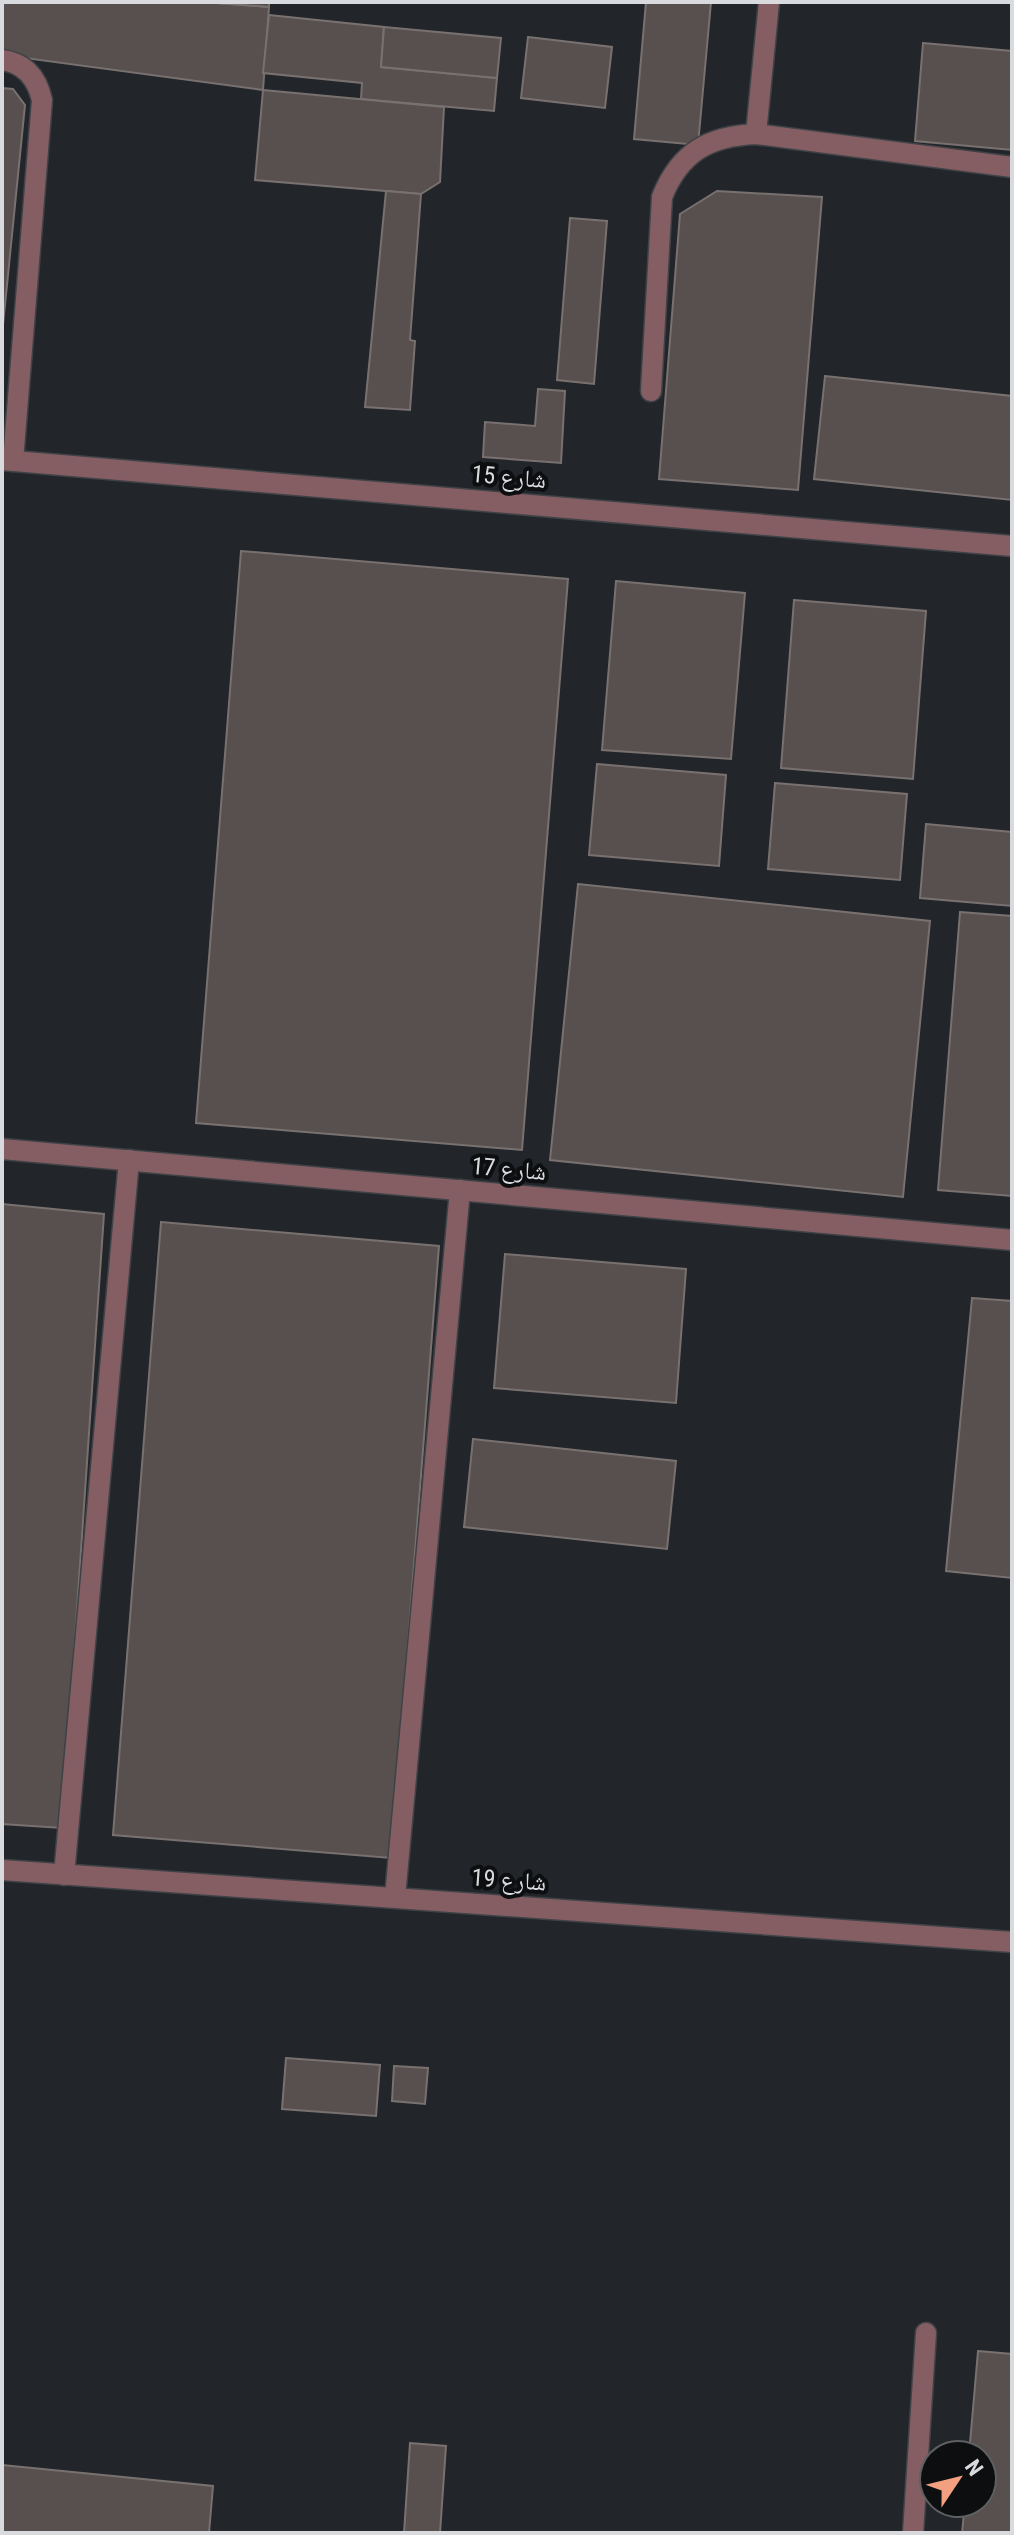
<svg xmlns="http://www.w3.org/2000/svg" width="1014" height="2535" viewBox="0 0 1014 2535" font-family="'Roboto Condensed','Noto Naskh Arabic',sans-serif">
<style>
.building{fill:#57504f;stroke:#787170;stroke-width:2}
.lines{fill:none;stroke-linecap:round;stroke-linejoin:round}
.minor-casing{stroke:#3f4246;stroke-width:23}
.minor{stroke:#845e63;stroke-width:20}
.labels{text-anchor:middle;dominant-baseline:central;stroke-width:8;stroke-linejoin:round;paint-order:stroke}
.street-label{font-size:24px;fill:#d8dadd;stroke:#0c0e10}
</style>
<rect width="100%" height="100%" fill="#222529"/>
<g class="building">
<polygon points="2,2 204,2 269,7 263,90 2,55"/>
<polygon points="204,2 269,2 269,7"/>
<polygon points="646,2 711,2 698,145 634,139"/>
<polygon points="269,15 384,27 381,67 497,78 494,111 361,99 362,83 263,73"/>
<polygon points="384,27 501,38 497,78 381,67"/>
<polygon points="528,37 612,47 605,108 521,98"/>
<polygon points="923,43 1012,51 1012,150 915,141"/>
<polygon points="2,88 13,89 25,105 2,335"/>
<polygon points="263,90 444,107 440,182 421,194 255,180"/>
<polygon points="386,191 421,194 410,340 415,341 410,410 365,407"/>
<polygon points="717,191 822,197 798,490 659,479 680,214"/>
<polygon points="570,218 607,221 594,384 557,380"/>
<polygon points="825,376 1012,396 1012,500 814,479"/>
<polygon points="538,389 565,391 561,463 483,457 485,422 535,426"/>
<polygon points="241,551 568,579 522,1150 196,1123"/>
<polygon points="616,581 745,593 731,759 602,750"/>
<polygon points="794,600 926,611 913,779 781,768"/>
<polygon points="597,764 726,775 719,866 589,855"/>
<polygon points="775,783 907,794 900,880 768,869"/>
<polygon points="926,824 1012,832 1012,906 920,898"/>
<polygon points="578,884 930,921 903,1197 550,1160"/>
<polygon points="960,912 1012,916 1012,1196 938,1190"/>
<polygon points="2,1204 104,1214 62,1828 2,1824"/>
<polygon points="161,1222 439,1246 391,1858 113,1835"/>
<polygon points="505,1254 686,1269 676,1403 494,1388"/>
<polygon points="972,1298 1012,1301 1012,1578 946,1571"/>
<polygon points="473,1439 676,1461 667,1549 464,1527"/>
<polygon points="286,2058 380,2065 376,2116 282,2109"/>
<polygon points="394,2066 428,2068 425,2104 392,2101"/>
<polygon points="978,2351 1012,2354 1012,2533 962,2533 965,2503 982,2503 982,2455 969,2455"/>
<polygon points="410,2443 446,2446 440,2533 404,2533"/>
<polygon points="2,2465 213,2486 209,2533 2,2533"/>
</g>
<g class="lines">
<g class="minor-casing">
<g id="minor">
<path d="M2 60C25 63 37 78 42 100L13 461"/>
<polyline points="756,134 769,2"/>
<path d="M651 391 662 197C680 152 709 136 756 134L1012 167"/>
<polyline points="2,460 1012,546"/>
<polyline points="2,1149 1012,1240"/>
<polyline points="2,1870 1012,1942"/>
<polyline points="64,1875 129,1160"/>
<polyline points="395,1897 460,1190"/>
<polyline points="913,2533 926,2333"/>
</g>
</g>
<use href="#minor" class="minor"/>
</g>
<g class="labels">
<g class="street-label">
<text transform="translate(509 477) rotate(5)">شارع 15</text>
<text transform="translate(509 1169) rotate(5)">شارع 17</text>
<text transform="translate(509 1880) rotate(4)">شارع 19</text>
</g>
</g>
<rect width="1014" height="2535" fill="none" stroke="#d8dadd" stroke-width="8"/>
<g transform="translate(958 2479) rotate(55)"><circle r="38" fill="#0c0e10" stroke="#5e6062" stroke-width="2"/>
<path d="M0-6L14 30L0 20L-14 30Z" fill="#f2a07f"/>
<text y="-12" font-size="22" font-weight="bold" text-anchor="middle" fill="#d8dadd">N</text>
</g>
</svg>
